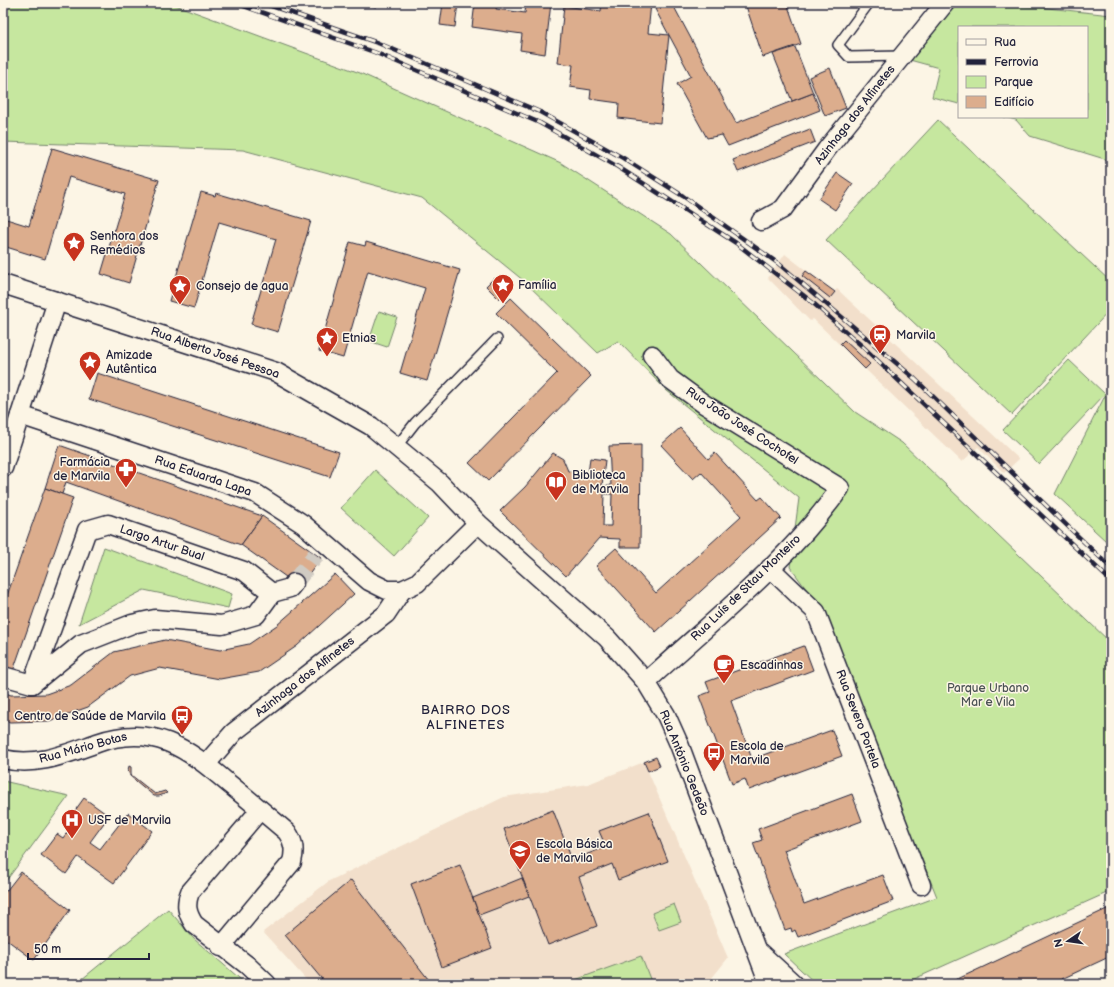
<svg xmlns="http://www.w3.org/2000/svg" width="1114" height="987" viewBox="0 0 1114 987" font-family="'Balsamiq Sans',sans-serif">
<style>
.built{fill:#f2dfcb}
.green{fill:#c6e79f;stroke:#74846d}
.building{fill:#dcad8d;stroke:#22223b;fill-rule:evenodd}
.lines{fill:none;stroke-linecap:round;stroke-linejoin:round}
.minor-tunnel{stroke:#d0cbc3;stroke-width:18;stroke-dasharray:18 9;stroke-linecap:butt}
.service-casing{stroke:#22223b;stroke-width:12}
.minor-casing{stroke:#22223b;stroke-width:21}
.service{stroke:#fcf5e5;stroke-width:9}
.minor{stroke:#fcf5e5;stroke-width:18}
.rail-casing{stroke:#22223b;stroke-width:4.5}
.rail{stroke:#fcf5e5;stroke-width:3;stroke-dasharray:9;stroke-linecap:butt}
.labels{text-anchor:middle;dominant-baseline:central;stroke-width:3;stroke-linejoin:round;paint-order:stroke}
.street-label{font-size:12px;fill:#22223b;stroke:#fcf5e5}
.poi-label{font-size:12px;fill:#22223b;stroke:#fcf5e5;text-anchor:start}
.park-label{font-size:12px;fill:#4b5354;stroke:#fcf5e5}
.neighbourhood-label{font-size:13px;letter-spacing:1px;fill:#22223b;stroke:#fcf5e5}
</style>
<rect width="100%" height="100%" fill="#fcf5e5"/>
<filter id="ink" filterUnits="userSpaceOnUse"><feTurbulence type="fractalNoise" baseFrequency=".025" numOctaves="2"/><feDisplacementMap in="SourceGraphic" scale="8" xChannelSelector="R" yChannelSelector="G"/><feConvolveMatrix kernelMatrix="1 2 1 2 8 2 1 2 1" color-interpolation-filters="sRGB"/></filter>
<g filter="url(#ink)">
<g class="built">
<polygon points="785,254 834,292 837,289 1019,459 1004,473 978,447 962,462 813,319 810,321 768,278"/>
<polygon points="644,762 728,958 707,984 310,984 263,932 329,881 504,797 588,784"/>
</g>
<g class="green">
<polygon points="3,3 170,3 360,73 561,163 671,234 855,412 902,443 1111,643 1111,891 912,980 914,984 816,984 784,954 937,897 821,609 790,567 799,498 666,390 618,341 598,353 524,281 422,198 243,150 3,142"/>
<polygon points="952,3 1002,3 1111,15 1111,161 1030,136 1016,120 1004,117 1087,117 1087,27 959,27 959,104 932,97 939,68 906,59"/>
<polygon points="938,120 1111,282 1111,309 1012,415 826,240"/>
<polygon points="379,311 397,317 387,347 369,341"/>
<polygon points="1069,360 1105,394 1039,464 1003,430"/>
<polygon points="1111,384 1111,540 1106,541 1055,494"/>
<polygon points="375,470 428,518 394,556 341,508"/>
<polygon points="104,547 232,594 228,608 144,590 79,624"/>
<polygon points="3,781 69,796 3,885"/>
<polygon points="674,904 681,922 659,930 652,913"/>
<polygon points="168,909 194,939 246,984 76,984"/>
<polygon points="641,956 652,984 564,984"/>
</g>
<g class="building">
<polygon points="352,3 377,3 376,7"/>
<polygon points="443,3 458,3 455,27 440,25"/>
<polygon points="475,3 497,3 496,9 525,13 526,3 551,3 545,54 520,50 522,34 472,27"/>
<polygon points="602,3 651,3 648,33 669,35 660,123 618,118 619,103 590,99 591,90 570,87 573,65 558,63 564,6 601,11"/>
<polygon points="667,3 672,3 736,123 813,93 820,110 728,146 722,135 707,138 677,84 691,76 655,9"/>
<polygon points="745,3 787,3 801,44 763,57"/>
<polygon points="795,47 813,93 792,101 773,54"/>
<polygon points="830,68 846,108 825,116 809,77"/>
<polygon points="810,129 815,142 738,172 733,160"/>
<polygon points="52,148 159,180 129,283 101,274 125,194 69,177 45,259 3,246 3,218 29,226"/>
<polygon points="837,173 853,184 835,210 819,199"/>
<polygon points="201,192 215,196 216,193 311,221 278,332 251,324 276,239 219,222 194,308 169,301"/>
<polygon points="350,242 365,246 366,242 460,270 427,381 400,373 425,288 368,271 343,358 319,351"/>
<polygon points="806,271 835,292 830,298 802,276"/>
<polygon points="494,278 507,290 499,299 486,286"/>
<polygon points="511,298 591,376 488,481 469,463 557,373 496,313"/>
<polygon points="844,340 870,364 865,369 840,344"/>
<polygon points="97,373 339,452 330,477 89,399"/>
<polygon points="680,428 708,459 715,453 758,500 762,497 781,518 656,632 596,566 616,548 656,593 741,516 701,472 693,479 661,445"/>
<polygon points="59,445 168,483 262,516 241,545 66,482 62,494 45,488"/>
<path d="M641 445 640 547H620V539L599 538 566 576 500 511 525 487 553 453 563 459 568 471 588 474 590 458 605 460 602 486H611L609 446ZM604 494H612L611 526H603Z"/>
<polygon points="45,488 73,498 12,674 3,671 3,607"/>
<polygon points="262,516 321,558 300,587 241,545"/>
<polygon points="335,574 354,594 297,646 259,672 220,679 160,668 130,676 88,707 49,721 10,722 3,720 3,692 11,695 46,694 71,685 114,652 165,640 220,650 249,644 277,625"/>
<polygon points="804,646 813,670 731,701 752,759 832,730 842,756 749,790 745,779 732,784 699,696 710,692 706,682"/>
<polygon points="656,757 660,766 648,771 644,762"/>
<polygon points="129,766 131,767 131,775 155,794 165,791 167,793 159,796 154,796 130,776 128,770"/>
<polygon points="852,794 862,821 784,850 804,904 883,875 893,901 798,937 795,930 792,932 791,928 785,930 753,843 762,840 758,829"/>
<polygon points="84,798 109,816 90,842 100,849 128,813 152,831 114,883 78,857 66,874 41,855 57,834 63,838 71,827 66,823"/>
<polygon points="553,810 572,860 606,847 599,831 649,812 668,861 618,880 612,864 579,877 597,926 548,945 504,829"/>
<polygon points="460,865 492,948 442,967 411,884"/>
<polygon points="21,872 70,910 34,960 3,937 3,895"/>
<polygon points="522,878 529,896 479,915 473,898"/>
<polygon points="351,880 432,984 326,984 285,935"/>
<polygon points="1111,907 1111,956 1051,984 947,984"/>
</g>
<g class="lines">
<polyline class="minor-tunnel" points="294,583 316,555"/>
<g class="service-casing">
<g id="service">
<polyline points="869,3 838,45 849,57 902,56"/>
<polyline points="397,446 415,423 497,339"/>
</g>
</g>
<g class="minor-casing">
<g id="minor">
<polyline points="761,221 783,209 827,149 945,3"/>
<polyline points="3,284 276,372 371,426 440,483 478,523 607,638 646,682 666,715 679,744 769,984"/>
<polyline points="20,415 255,493 303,524 369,581 387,590 402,590 417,583 478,523"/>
<polyline points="3,468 57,301"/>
<polygon points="108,524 244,571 272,593 256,615 222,625 155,619 132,624 81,644 32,684 87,530"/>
<polyline points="770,568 816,612 921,885"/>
<polyline points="272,593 290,588 294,583"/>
<polyline points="3,676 32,684"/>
<path d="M646 682C711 622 790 560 840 488L704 404 670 379 652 355"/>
<path d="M3 759C37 767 66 754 97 743 153 723 187 748 228 783 248 799 267 815 287 832 294 842 295 850 292 862L221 947"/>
<polyline points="206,764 234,732 386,614 402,590"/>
<path d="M260 810 190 892C185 905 187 913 194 924L247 965 267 984"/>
<polyline points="759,952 794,984"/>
</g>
</g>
<use href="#service" class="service"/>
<use href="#minor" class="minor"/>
<g class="rail-casing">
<g id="rail">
<polyline points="235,3 374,52 540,123 618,167 736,243 812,302 862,346 1111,581"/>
<polyline points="263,3 378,43 540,112 623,158 683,196 779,264 914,378 1111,568"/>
</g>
</g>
<use href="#rail" class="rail"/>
</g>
</g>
<defs>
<g id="sight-pin" transform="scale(1.15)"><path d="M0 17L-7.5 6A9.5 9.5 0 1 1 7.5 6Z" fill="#c8321e" stroke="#fcf5e5"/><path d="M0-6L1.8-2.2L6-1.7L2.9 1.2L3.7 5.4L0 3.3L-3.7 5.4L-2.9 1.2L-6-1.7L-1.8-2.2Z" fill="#fff"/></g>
<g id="station-pin" transform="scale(1.15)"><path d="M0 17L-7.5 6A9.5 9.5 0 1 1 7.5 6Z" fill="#c8321e" stroke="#fcf5e5"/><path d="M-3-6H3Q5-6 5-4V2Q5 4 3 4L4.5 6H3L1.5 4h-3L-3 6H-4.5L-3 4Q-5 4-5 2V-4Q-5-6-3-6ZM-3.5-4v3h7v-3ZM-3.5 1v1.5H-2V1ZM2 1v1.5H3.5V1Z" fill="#fff"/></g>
<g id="pharmacy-pin" transform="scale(1.15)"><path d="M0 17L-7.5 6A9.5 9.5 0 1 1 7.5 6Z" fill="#c8321e" stroke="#fcf5e5"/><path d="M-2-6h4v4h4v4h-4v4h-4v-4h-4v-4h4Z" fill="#fff"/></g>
<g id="library-pin" transform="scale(1.15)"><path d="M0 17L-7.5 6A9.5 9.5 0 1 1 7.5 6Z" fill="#c8321e" stroke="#fcf5e5"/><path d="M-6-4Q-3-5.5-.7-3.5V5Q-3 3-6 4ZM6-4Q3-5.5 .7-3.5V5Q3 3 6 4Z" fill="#fff"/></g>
<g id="cafe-pin" transform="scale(1.15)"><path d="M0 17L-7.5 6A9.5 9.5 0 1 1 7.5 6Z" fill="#c8321e" stroke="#fcf5e5"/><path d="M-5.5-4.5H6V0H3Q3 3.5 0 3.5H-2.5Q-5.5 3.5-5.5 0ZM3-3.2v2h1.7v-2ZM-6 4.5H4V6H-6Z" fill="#fff"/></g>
<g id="bus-pin" transform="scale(1.15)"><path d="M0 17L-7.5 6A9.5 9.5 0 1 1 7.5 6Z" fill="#c8321e" stroke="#fcf5e5"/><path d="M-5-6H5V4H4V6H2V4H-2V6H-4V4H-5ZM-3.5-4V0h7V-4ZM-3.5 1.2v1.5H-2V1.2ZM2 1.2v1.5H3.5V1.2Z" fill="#fff"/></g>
<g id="hospital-pin" transform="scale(1.15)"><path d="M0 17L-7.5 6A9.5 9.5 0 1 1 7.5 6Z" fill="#c8321e" stroke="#fcf5e5"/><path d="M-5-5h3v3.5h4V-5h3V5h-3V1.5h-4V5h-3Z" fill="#fff"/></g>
<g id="school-pin" transform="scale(1.15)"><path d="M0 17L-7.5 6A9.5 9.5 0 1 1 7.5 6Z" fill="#c8321e" stroke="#fcf5e5"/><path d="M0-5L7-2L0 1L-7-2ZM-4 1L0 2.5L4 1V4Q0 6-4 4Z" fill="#fff"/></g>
</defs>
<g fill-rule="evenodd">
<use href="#sight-pin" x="74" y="243"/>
<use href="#sight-pin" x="503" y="285"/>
<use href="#sight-pin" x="180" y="286"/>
<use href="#station-pin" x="880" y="335"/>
<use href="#sight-pin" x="327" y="338"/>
<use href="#sight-pin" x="90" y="362"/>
<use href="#pharmacy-pin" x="126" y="469"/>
<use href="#library-pin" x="556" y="482"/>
<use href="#cafe-pin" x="724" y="665"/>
<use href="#bus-pin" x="182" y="716"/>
<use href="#bus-pin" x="714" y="753"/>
<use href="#hospital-pin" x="72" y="820"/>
<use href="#school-pin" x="520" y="851"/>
</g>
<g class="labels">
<g class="street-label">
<text transform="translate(855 115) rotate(-52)">Azinhaga dos Alfinetes</text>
<text transform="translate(215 353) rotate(19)">Rua Alberto José Pessoa</text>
<text transform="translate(742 426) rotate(33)">Rua João José Cochofel</text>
<text transform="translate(203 476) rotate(19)">Rua Eduarda Lapa</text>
<text transform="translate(162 543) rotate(19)">Largo Artur Bual</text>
<text transform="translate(746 588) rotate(-44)">Rua Luís de Sttau Monteiro</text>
<text transform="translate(305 677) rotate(-38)">Azinhaga dos Alfinetes</text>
<text transform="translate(858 719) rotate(69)">Rua Severo Portela</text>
<text transform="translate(83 748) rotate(-15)">Rua Mário Botas</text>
<text transform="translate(684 763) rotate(68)">Rua António Gedeão</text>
</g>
<g class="poi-label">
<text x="90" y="236">Senhora dos<tspan x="90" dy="14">Remédios</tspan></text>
<text x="518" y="285">Família</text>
<text x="196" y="286">Consejo de agua</text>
<text x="896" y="335">Marvila</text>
<text x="342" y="338">Etnias</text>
<text x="106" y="355">Amizade<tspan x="106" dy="14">Autêntica</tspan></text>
<text x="110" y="462" text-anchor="end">Farmácia<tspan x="110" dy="14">de Marvila</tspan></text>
<text x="572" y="475">Biblioteca<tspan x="572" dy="14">de Marvila</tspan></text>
<text x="740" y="665">Escadinhas</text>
<text x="166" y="716" text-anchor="end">Centro de Saúde de Marvila</text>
<text x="730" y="746">Escola de<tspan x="730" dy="14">Marvila</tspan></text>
<text x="88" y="820">USF de Marvila</text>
<text x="536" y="844">Escola Básica<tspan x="536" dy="14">de Marvila</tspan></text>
</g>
<g class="park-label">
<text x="988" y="688">Parque Urbano<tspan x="988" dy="14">Mar e Vila</tspan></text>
</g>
<g class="neighbourhood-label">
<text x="466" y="710">BAIRRO DOS<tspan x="466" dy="15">ALFINETES</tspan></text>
</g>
</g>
<rect width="1114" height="987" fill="none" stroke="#fcf5e5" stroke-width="16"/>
<rect x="8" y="8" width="1098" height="971" fill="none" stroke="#22223b" stroke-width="1.5" filter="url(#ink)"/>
<rect x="958" y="26" width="130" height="92" fill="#fcf5e5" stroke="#a5a1a1"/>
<rect x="966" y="39" width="20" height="6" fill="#fcf5e5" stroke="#a5a1a1"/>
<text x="994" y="46" font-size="12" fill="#22223b">Rua</text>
<rect x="966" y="59" width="20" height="6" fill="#22223b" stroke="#a5a1a1"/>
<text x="994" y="66" font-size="12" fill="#22223b">Ferrovia</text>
<rect x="966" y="76" width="20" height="12" fill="#c6e79f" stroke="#a5a1a1"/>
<text x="994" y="86" font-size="12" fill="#22223b">Parque</text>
<rect x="966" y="96" width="20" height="12" fill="#dcad8d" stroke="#a5a1a1"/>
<text x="994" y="106" font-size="12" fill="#22223b">Edifício</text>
<g transform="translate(1068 941) rotate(257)" stroke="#fcf5e5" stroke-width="3" paint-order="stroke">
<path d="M0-3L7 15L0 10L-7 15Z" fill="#22223b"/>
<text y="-6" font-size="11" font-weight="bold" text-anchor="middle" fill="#22223b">N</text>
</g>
<path d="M28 953v6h121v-6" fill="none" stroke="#22223b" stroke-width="2"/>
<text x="34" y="953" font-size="12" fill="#22223b" stroke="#fcf5e5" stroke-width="3" paint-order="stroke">50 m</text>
</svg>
